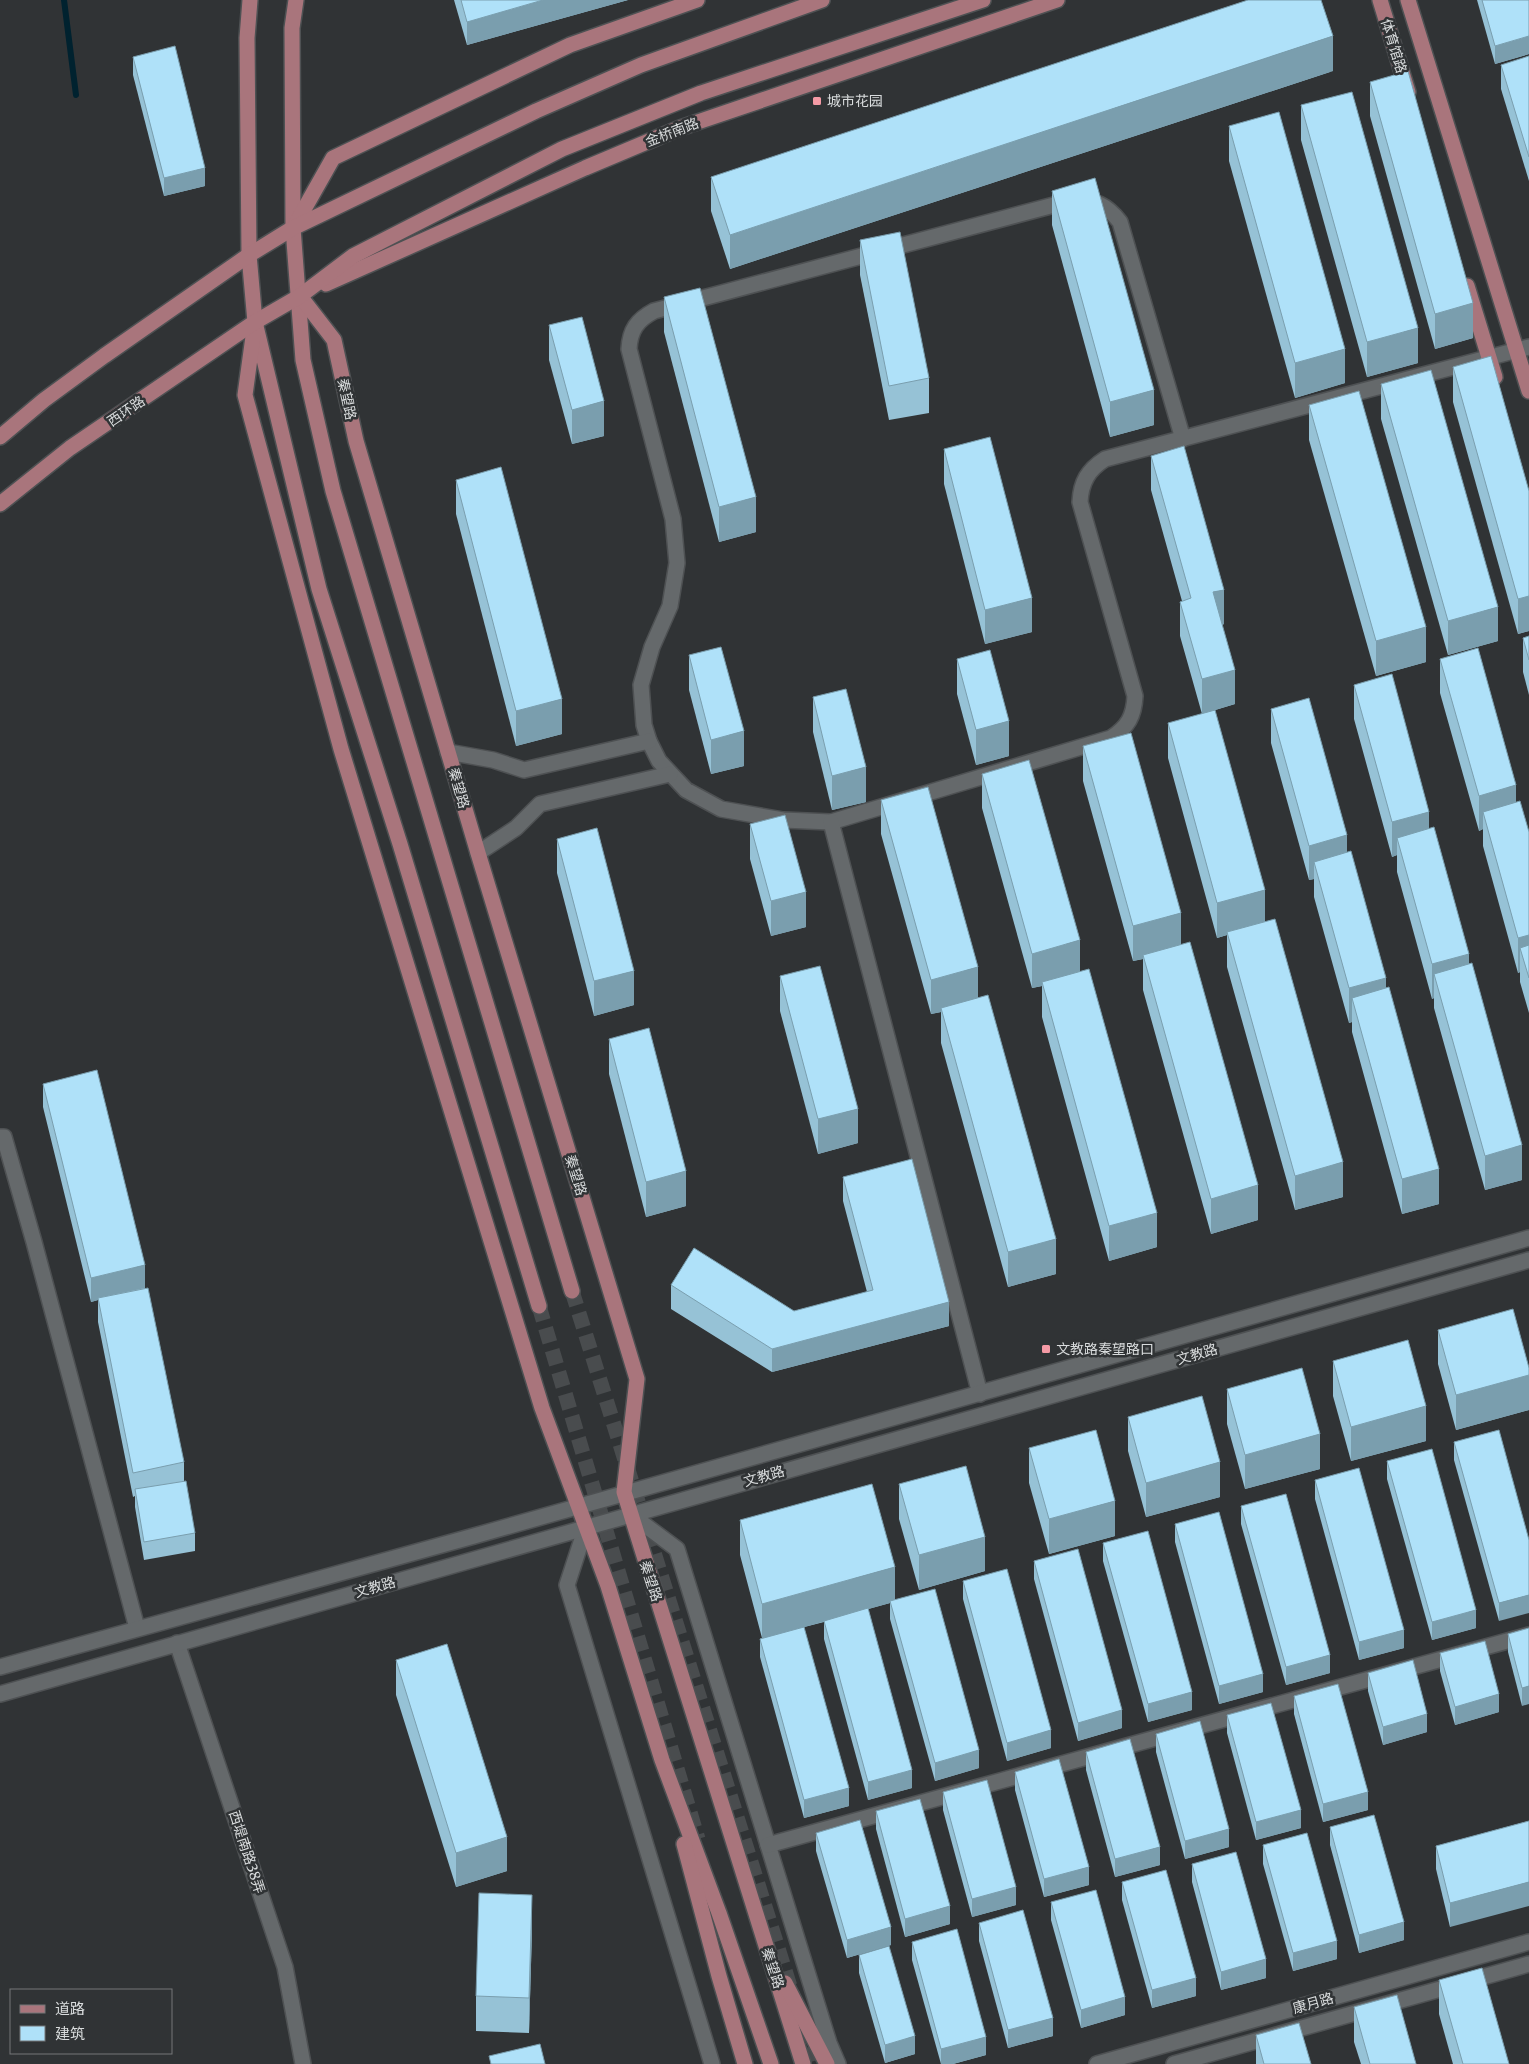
<svg xmlns="http://www.w3.org/2000/svg" width="1529" height="2064" viewBox="0 0 1529 2064" font-family="Merriweather,'Noto Sans SC',serif">
<style>
.lines{fill:none;stroke-linecap:round;stroke-linejoin:round}
.stream{stroke:#00222f;stroke-width:6}
.major-tunnel{stroke:#494c4e;stroke-width:15;stroke-dasharray:15 8;stroke-linecap:butt}
.minor-casing{stroke:#4e5153;stroke-width:18}
.major-casing{stroke:#4e5153;stroke-width:18}
.minor{stroke:#65696b;stroke-width:15}
.major{stroke:#a9757c;stroke-width:15}
.wall{fill:#96c2d6}
.shaded-wall{fill:#7a9eae}
.building{fill:#afe1f9;stroke:#7a9eae}
.poi-dot{fill:#f49aa5;stroke:#303335;stroke-width:2}
.labels{text-anchor:middle;dominant-baseline:central;stroke-width:5;stroke-linejoin:round;paint-order:stroke}
.street-label{font-size:14px;fill:#d9dcdd;stroke:#303335}
.poi-label{font-size:14px;fill:#d9dcdd;stroke:#303335;text-anchor:start}
</style>
<rect width="100%" height="100%" fill="#303335"/>
<g class="lines">
<polyline class="stream" points="64,0 76,95"/>
<g class="major-tunnel">
<polyline points="572,1291 793,1996"/>
<polyline points="539,1306 698,1839"/>
<polyline points="802,2025 814,2064"/>
</g>
<g class="minor-casing">
<g id="minor">
<path d="M1183 439 1120 222C1107 205 1094 199 1073 200L654 311C637 320 630 330 629 349L673 519 677 563 670 606 652 647 641 685 644 725 649 741 659 761 686 790 721 809 783 820 831 822 1111 738C1128 727 1134 716 1135 696L1080 502C1081 482 1088 470 1105 459L1529 347"/>
<polyline points="448,752 493,760 524,770 649,741"/>
<polyline points="831,822 980,1394"/>
<polyline points="478,853 516,828 540,804 670,774"/>
<polyline points="0,1137 4,1137 34,1242 137,1628"/>
<polyline points="630,1514 677,1549 829,2043 838,2064"/>
<polyline points="586,1527 567,1585 712,2064"/>
<polyline points="177,1643 285,1967 303,2064"/>
<polyline points="0,1667 474,1536 1529,1238"/>
<polyline points="0,1694 1529,1260"/>
<polyline points="768,1845 1529,1635"/>
<polyline points="1097,2064 1529,1942"/>
<polyline points="1174,2064 1529,1964"/>
</g>
</g>
<g class="major-casing">
<g id="major">
<polyline points="250,0 247,38 249,255 255,322 319,589 400,844 539,1306"/>
<polyline points="296,0 292,28 293,228 303,360 333,491 572,1291"/>
<polyline points="1380,0 1408,92"/>
<polyline points="1408,0 1529,391"/>
<polyline points="294,227 333,158 570,45 697,0"/>
<polyline points="326,284 585,168 680,128 1057,0"/>
<polyline points="1467,286 1495,377"/>
<polyline points="300,296 334,340 356,441 478,853 637,1379 624,1492 803,2064"/>
<polyline points="255,322 245,395 341,749 542,1408 608,1586 662,1760 719,1913 771,2064"/>
<polyline points="0,437 44,400 104,356 249,255 293,228 536,111 641,65 822,0"/>
<polyline points="0,504 70,448 255,322 300,296 353,256 562,149 701,93 983,0"/>
<polyline points="684,1844 719,1976 745,2064"/>
<polyline points="785,1983 827,2064"/>
</g>
</g>
<use href="#minor" class="minor"/>
<use href="#major" class="major"/>
</g>
<g class="wall">
<polygon points="454,0 628,0 467,45"/>
<polygon points="1477,0 1529,0 1529,54 1495,64"/>
<polygon points="1529,56 1529,181 1501,89 1501,65"/>
<polygon points="133,57 205,186 164,196 133,75"/>
<polygon points="1333,71 730,269 711,211 711,177"/>
<polygon points="1370,82 1473,338 1435,349 1370,116"/>
<polygon points="1301,105 1418,363 1367,377 1301,140"/>
<polygon points="1229,126 1345,383 1295,398 1229,161"/>
<polygon points="1052,191 1154,425 1110,437 1052,225"/>
<polygon points="860,240 929,378 929,413 889,420 860,275"/>
<polygon points="664,297 756,532 719,542 664,332"/>
<polygon points="549,325 604,436 572,444 549,360"/>
<polygon points="1453,367 1529,491 1529,631 1518,634 1453,402"/>
<polygon points="1381,384 1498,641 1448,655 1381,419"/>
<polygon points="1309,405 1426,662 1376,676 1309,440"/>
<polygon points="944,449 1032,632 985,644 944,484"/>
<polygon points="1151,456 1224,624 1222,625 1235,704 1202,714 1180,636 1180,602 1182,601 1151,490"/>
<polygon points="456,480 562,734 516,746 456,514"/>
<polygon points="1529,636 1529,695 1523,672 1523,638"/>
<polygon points="689,655 744,766 711,774 689,690"/>
<polygon points="957,659 1009,756 976,765 957,694"/>
<polygon points="1440,659 1516,803 1529,832 1529,1013 1520,982 1520,972 1518,973 1483,846 1483,829 1479,831 1440,693"/>
<polygon points="1354,685 1429,829 1469,964 1522,1180 1485,1190 1434,1008 1434,998 1432,999 1397,872 1397,855 1392,857 1354,719"/>
<polygon points="813,697 866,802 832,810 813,732"/>
<polygon points="1271,709 1347,853 1386,988 1439,1204 1402,1214 1352,1032 1352,1022 1349,1023 1314,897 1314,879 1309,880 1271,743"/>
<polygon points="1168,723 1265,921 1343,1197 1295,1210 1227,967 1227,935 1217,938 1168,758"/>
<polygon points="1083,746 1181,945 1258,1220 1211,1234 1143,990 1143,959 1133,961 1083,781"/>
<polygon points="982,774 1080,972 1157,1247 1109,1261 1042,1017 1042,986 1032,988 982,808"/>
<polygon points="881,800 978,998 1056,1274 1008,1287 941,1043 941,1012 931,1014 881,834"/>
<polygon points="750,824 806,927 771,936 750,859"/>
<polygon points="557,839 634,1005 594,1016 557,873"/>
<polygon points="780,976 858,1143 818,1154 780,1011"/>
<polygon points="609,1039 686,1206 646,1217 609,1074"/>
<polygon points="43,1084 145,1288 184,1462 184,1481 195,1533 195,1551 144,1560 135,1507 135,1496 133,1497 98,1322 98,1300 91,1302 43,1107"/>
<polygon points="843,1177 949,1326 772,1372 671,1309 671,1285 794,1311 867,1292 843,1201"/>
<polygon points="1438,1330 1529,1368 1529,1410 1456,1430 1438,1364"/>
<polygon points="1333,1361 1426,1441 1351,1461 1333,1396"/>
<polygon points="1227,1389 1320,1469 1245,1489 1227,1424"/>
<polygon points="1128,1417 1220,1497 1146,1517 1128,1451"/>
<polygon points="1499,1430 1499,1621 1454,1460 1454,1442"/>
<polygon points="1029,1448 1115,1536 1049,1554 1029,1483"/>
<polygon points="1387,1461 1476,1628 1432,1640 1387,1479"/>
<polygon points="1315,1480 1404,1648 1359,1660 1315,1499"/>
<polygon points="899,1484 985,1571 919,1590 899,1519"/>
<polygon points="1241,1506 1330,1673 1286,1685 1241,1524"/>
<polygon points="740,1520 895,1600 979,1768 935,1781 890,1619 890,1603 868,1609 912,1788 868,1800 824,1639 824,1622 804,1627 849,1806 804,1818 760,1657 760,1639 762,1638 740,1555"/>
<polygon points="1175,1524 1263,1692 1219,1704 1175,1542"/>
<polygon points="1103,1543 1192,1710 1148,1722 1103,1561"/>
<polygon points="1034,1561 1122,1728 1078,1741 1034,1579"/>
<polygon points="963,1581 1051,1748 1007,1761 963,1599"/>
<polygon points="1529,1628 1522,1706 1508,1652 1508,1634"/>
<polygon points="1440,1653 1499,1712 1455,1725 1440,1671"/>
<polygon points="396,1660 507,1871 456,1887 396,1695"/>
<polygon points="1368,1673 1427,1732 1383,1745 1368,1691"/>
<polygon points="1294,1696 1368,1810 1323,1822 1294,1714"/>
<polygon points="1227,1715 1301,1828 1256,1840 1227,1733"/>
<polygon points="1156,1734 1229,1847 1185,1859 1156,1752"/>
<polygon points="1086,1752 1160,1865 1115,1877 1086,1770"/>
<polygon points="1015,1772 1089,1885 1044,1897 1015,1790"/>
<polygon points="943,1792 1016,1905 972,1917 943,1810"/>
<polygon points="876,1811 950,1924 905,1937 876,1829"/>
<polygon points="1529,1821 1450,1927 1436,1869 1436,1846"/>
<polygon points="1330,1827 1404,1940 1359,1953 1330,1845"/>
<polygon points="816,1833 891,1945 847,1958 816,1851"/>
<polygon points="1263,1845 1337,1959 1293,1971 1263,1864"/>
<polygon points="1192,1864 1266,1978 1221,1990 1192,1882"/>
<polygon points="1122,1882 1196,1996 1152,2008 1122,1900"/>
<polygon points="1051,1902 1125,2015 1081,2028 1051,1920"/>
<polygon points="979,1923 1053,2036 1008,2048 979,1941"/>
<polygon points="532,1930 529,2033 476,2031 476,1996"/>
<polygon points="912,1942 986,2055 953,2064 941,2064 912,1960"/>
<polygon points="859,1955 915,2054 885,2063 859,1973"/>
<polygon points="1439,1980 1509,2064 1453,2064 1439,2014"/>
<polygon points="1354,2007 1416,2064 1361,2064 1354,2042"/>
<polygon points="1256,2035 1311,2064 1256,2064"/>
</g>
<g class="shaded-wall">
<polygon points="543,0 628,0 467,45 467,22"/>
<polygon points="1333,36 1333,71 730,269 730,235"/>
<polygon points="1529,36 1529,54 1495,64 1495,46"/>
<polygon points="205,168 205,186 164,196 164,178"/>
<polygon points="1473,303 1473,338 1435,349 1435,314"/>
<polygon points="1418,328 1418,363 1367,377 1367,342"/>
<polygon points="1345,349 1345,383 1295,398 1295,363"/>
<polygon points="1154,390 1154,425 1110,437 1110,402"/>
<polygon points="604,401 604,436 572,444 572,410"/>
<polygon points="756,497 756,532 719,542 719,507"/>
<polygon points="1224,590 1224,624 1213,627 1213,592"/>
<polygon points="1529,596 1529,631 1518,634 1518,599"/>
<polygon points="1032,598 1032,632 985,644 985,610"/>
<polygon points="1498,607 1498,641 1448,655 1448,621"/>
<polygon points="1426,627 1426,662 1376,676 1376,641"/>
<polygon points="1235,670 1235,704 1202,714 1202,679"/>
<polygon points="562,699 562,734 516,746 516,711"/>
<polygon points="1009,721 1009,756 976,765 976,730"/>
<polygon points="744,731 744,766 711,774 711,740"/>
<polygon points="866,767 866,802 832,810 832,776"/>
<polygon points="1516,785 1516,820 1483,812 1483,829 1479,831 1479,796"/>
<polygon points="1429,812 1429,846 1397,838 1397,855 1392,857 1392,822"/>
<polygon points="1347,835 1347,870 1314,862 1314,879 1309,880 1309,846"/>
<polygon points="1265,890 1265,925 1227,932 1227,935 1217,938 1217,903"/>
<polygon points="806,892 806,927 771,936 771,901"/>
<polygon points="1181,913 1181,948 1143,955 1143,959 1133,961 1133,926"/>
<polygon points="1529,935 1529,970 1520,948 1520,972 1518,973 1518,938"/>
<polygon points="1080,940 1080,975 1042,982 1042,986 1032,988 1032,954"/>
<polygon points="1469,954 1469,988 1434,974 1434,998 1432,999 1432,964"/>
<polygon points="978,967 978,1001 941,1008 941,1012 931,1014 931,980"/>
<polygon points="634,971 634,1005 594,1016 594,981"/>
<polygon points="1386,978 1386,1012 1352,998 1352,1022 1349,1023 1349,988"/>
<polygon points="858,1109 858,1143 818,1154 818,1119"/>
<polygon points="1522,1145 1522,1180 1485,1190 1485,1156"/>
<polygon points="1343,1162 1343,1197 1295,1210 1295,1176"/>
<polygon points="1439,1169 1439,1204 1402,1214 1402,1179"/>
<polygon points="686,1171 686,1206 646,1217 646,1182"/>
<polygon points="1258,1185 1258,1220 1211,1234 1211,1199"/>
<polygon points="1157,1213 1157,1247 1109,1261 1109,1226"/>
<polygon points="1056,1239 1056,1274 1008,1287 1008,1252"/>
<polygon points="145,1265 145,1288 98,1298 98,1300 91,1302 91,1278"/>
<polygon points="949,1302 949,1326 772,1372 772,1349"/>
<polygon points="1529,1375 1529,1410 1456,1430 1456,1395"/>
<polygon points="1426,1406 1426,1441 1351,1461 1351,1427"/>
<polygon points="1320,1434 1320,1469 1245,1489 1245,1455"/>
<polygon points="1220,1462 1220,1497 1146,1517 1146,1483"/>
<polygon points="1115,1501 1115,1536 1049,1554 1049,1519"/>
<polygon points="985,1537 985,1571 919,1590 919,1555"/>
<polygon points="895,1567 895,1602 890,1601 890,1603 762,1639 762,1604"/>
<polygon points="1529,1595 1529,1613 1499,1621 1499,1603"/>
<polygon points="1476,1610 1476,1628 1432,1640 1432,1622"/>
<polygon points="1404,1630 1404,1648 1359,1660 1359,1642"/>
<polygon points="1330,1655 1330,1673 1286,1685 1286,1667"/>
<polygon points="1263,1674 1263,1692 1219,1704 1219,1686"/>
<polygon points="1529,1686 1529,1704 1522,1706 1522,1688"/>
<polygon points="1192,1692 1192,1710 1148,1722 1148,1704"/>
<polygon points="1499,1694 1499,1712 1455,1725 1455,1707"/>
<polygon points="1122,1710 1122,1728 1078,1741 1078,1723"/>
<polygon points="1427,1714 1427,1732 1383,1745 1383,1727"/>
<polygon points="1051,1730 1051,1748 1007,1761 1007,1743"/>
<polygon points="979,1750 979,1768 935,1781 935,1763"/>
<polygon points="912,1770 912,1788 868,1800 868,1782"/>
<polygon points="849,1788 849,1806 804,1818 804,1800"/>
<polygon points="1368,1792 1368,1810 1323,1822 1323,1804"/>
<polygon points="1301,1810 1301,1828 1256,1840 1256,1822"/>
<polygon points="1229,1829 1229,1847 1185,1859 1185,1841"/>
<polygon points="507,1837 507,1871 456,1887 456,1853"/>
<polygon points="1160,1847 1160,1865 1115,1877 1115,1859"/>
<polygon points="1089,1867 1089,1885 1044,1897 1044,1879"/>
<polygon points="1529,1882 1529,1906 1450,1927 1450,1903"/>
<polygon points="1016,1887 1016,1905 972,1917 972,1899"/>
<polygon points="532,1895 532,1930 529,2033 529,1998"/>
<polygon points="950,1906 950,1924 905,1937 905,1919"/>
<polygon points="1404,1922 1404,1940 1359,1953 1359,1935"/>
<polygon points="891,1927 891,1945 847,1958 847,1940"/>
<polygon points="1337,1941 1337,1959 1293,1971 1293,1953"/>
<polygon points="1266,1959 1266,1978 1221,1990 1221,1972"/>
<polygon points="1196,1978 1196,1996 1152,2008 1152,1990"/>
<polygon points="1125,1997 1125,2015 1081,2028 1081,2010"/>
<polygon points="1053,2018 1053,2036 1008,2048 1008,2030"/>
<polygon points="915,2036 915,2054 885,2063 885,2045"/>
<polygon points="986,2037 986,2055 953,2064 941,2064 941,2049"/>
</g>
<g class="building">
<polygon points="461,0 543,0 467,22"/>
<polygon points="1248,0 1321,0 1333,36 730,235 711,177"/>
<polygon points="1482,0 1529,0 1529,36 1495,46"/>
<polygon points="175,46 205,168 164,178 133,57"/>
<polygon points="1529,56 1529,157 1501,65"/>
<polygon points="1408,71 1473,303 1435,314 1370,82"/>
<polygon points="1352,92 1418,328 1367,342 1301,105"/>
<polygon points="1279,112 1345,349 1295,363 1229,126"/>
<polygon points="1095,178 1154,390 1110,402 1052,191"/>
<polygon points="900,232 929,378 889,386 860,240"/>
<polygon points="700,288 756,497 719,507 664,297"/>
<polygon points="582,317 604,401 572,410 549,325"/>
<polygon points="1491,356 1529,491 1529,596 1518,599 1453,367"/>
<polygon points="1431,370 1498,607 1448,621 1381,384"/>
<polygon points="1359,391 1426,627 1376,641 1309,405"/>
<polygon points="990,437 1032,598 985,610 944,449"/>
<polygon points="1184,446 1224,590 1213,592 1235,670 1202,679 1180,602 1191,598 1151,456"/>
<polygon points="501,467 562,699 516,711 456,480"/>
<polygon points="1529,636 1529,660 1523,638"/>
<polygon points="721,647 744,731 711,740 689,655"/>
<polygon points="1478,648 1516,785 1479,796 1440,659"/>
<polygon points="990,650 1009,721 976,730 957,659"/>
<polygon points="1392,674 1429,812 1392,822 1354,685"/>
<polygon points="846,689 866,767 832,776 813,697"/>
<polygon points="1309,698 1347,835 1309,846 1271,709"/>
<polygon points="1215,710 1265,890 1217,903 1168,723"/>
<polygon points="1131,733 1181,913 1133,926 1083,746"/>
<polygon points="1029,760 1080,940 1032,954 982,774"/>
<polygon points="928,787 978,967 931,980 881,800"/>
<polygon points="1520,801 1529,832 1529,935 1518,938 1483,812"/>
<polygon points="785,815 806,892 771,901 750,824"/>
<polygon points="1434,827 1469,954 1432,964 1397,838"/>
<polygon points="597,828 634,971 594,981 557,839"/>
<polygon points="1351,851 1386,978 1349,988 1314,862"/>
<polygon points="1275,919 1343,1162 1295,1176 1227,932"/>
<polygon points="1190,942 1258,1185 1211,1199 1143,955"/>
<polygon points="1529,945 1529,978 1520,948"/>
<polygon points="1472,963 1522,1145 1485,1156 1434,974"/>
<polygon points="820,966 858,1109 818,1119 780,976"/>
<polygon points="1089,969 1157,1213 1109,1226 1042,982"/>
<polygon points="1389,987 1439,1169 1402,1179 1352,998"/>
<polygon points="988,995 1056,1239 1008,1252 941,1008"/>
<polygon points="649,1028 686,1171 646,1182 609,1039"/>
<polygon points="97,1070 145,1265 91,1278 43,1084"/>
<polygon points="912,1159 949,1302 772,1349 671,1285 694,1248 794,1311 873,1290 843,1177"/>
<polygon points="148,1288 184,1462 133,1473 98,1298"/>
<polygon points="1513,1309 1529,1368 1529,1375 1456,1395 1438,1330"/>
<polygon points="1408,1340 1426,1406 1351,1427 1333,1361"/>
<polygon points="1302,1368 1320,1434 1245,1455 1227,1389"/>
<polygon points="1202,1396 1220,1462 1146,1483 1128,1417"/>
<polygon points="1096,1430 1115,1501 1049,1519 1029,1448"/>
<polygon points="1499,1430 1529,1540 1529,1595 1499,1603 1454,1442"/>
<polygon points="1432,1449 1476,1610 1432,1622 1387,1461"/>
<polygon points="966,1466 985,1537 919,1555 899,1484"/>
<polygon points="1359,1468 1404,1630 1359,1642 1315,1480"/>
<polygon points="186,1481 195,1533 144,1542 135,1489"/>
<polygon points="872,1484 895,1567 762,1604 740,1520"/>
<polygon points="1286,1494 1330,1655 1286,1667 1241,1506"/>
<polygon points="1219,1512 1263,1674 1219,1686 1175,1524"/>
<polygon points="1148,1531 1192,1692 1148,1704 1103,1543"/>
<polygon points="1078,1549 1122,1710 1078,1723 1034,1561"/>
<polygon points="1007,1569 1051,1730 1007,1743 963,1581"/>
<polygon points="935,1589 979,1750 935,1763 890,1601"/>
<polygon points="868,1608 912,1770 868,1782 824,1621"/>
<polygon points="804,1627 849,1788 804,1800 760,1639"/>
<polygon points="1529,1628 1529,1686 1522,1688 1508,1634"/>
<polygon points="1485,1641 1499,1694 1455,1707 1440,1653"/>
<polygon points="447,1644 507,1837 456,1853 396,1660"/>
<polygon points="1413,1660 1427,1714 1383,1727 1368,1673"/>
<polygon points="1338,1684 1368,1792 1323,1804 1294,1696"/>
<polygon points="1271,1703 1301,1810 1256,1822 1227,1715"/>
<polygon points="1200,1721 1229,1829 1185,1841 1156,1734"/>
<polygon points="1130,1739 1160,1847 1115,1859 1086,1752"/>
<polygon points="1059,1759 1089,1867 1044,1879 1015,1772"/>
<polygon points="987,1780 1016,1887 972,1899 943,1792"/>
<polygon points="920,1799 950,1906 905,1919 876,1811"/>
<polygon points="1374,1815 1404,1922 1359,1935 1330,1827"/>
<polygon points="860,1820 891,1927 847,1940 816,1833"/>
<polygon points="1529,1821 1529,1882 1450,1903 1436,1846"/>
<polygon points="1307,1833 1337,1941 1293,1953 1263,1845"/>
<polygon points="1236,1852 1266,1959 1221,1972 1192,1864"/>
<polygon points="1166,1870 1196,1978 1152,1990 1122,1882"/>
<polygon points="1096,1890 1125,1997 1081,2010 1051,1902"/>
<polygon points="479,1893 532,1895 529,1998 476,1996"/>
<polygon points="1023,1910 1053,2018 1008,2030 979,1923"/>
<polygon points="957,1929 986,2037 941,2049 912,1942"/>
<polygon points="889,1946 915,2036 885,2045 859,1955"/>
<polygon points="1482,1968 1509,2064 1463,2064 1439,1980"/>
<polygon points="1397,1995 1416,2064 1370,2064 1354,2007"/>
<polygon points="1299,2023 1311,2064 1264,2064 1256,2035"/>
<polygon points="540,2044 545,2064 491,2064 489,2056"/>
</g>
<g class="poi-dot">
<rect x="812" y="96" width="10" height="10" rx="2.5"/>
<rect x="1041" y="1344" width="10" height="10" rx="2.5"/>
</g>
<g class="labels">
<g class="street-label">
<text transform="translate(1394 46) rotate(73)">体育馆路</text>
<text transform="translate(672 132) rotate(-21)">金桥南路</text>
<text transform="translate(347 399) rotate(78)">秦望路</text>
<text transform="translate(126 411) rotate(-34)">西环路</text>
<text transform="translate(459 788) rotate(74)">秦望路</text>
<text transform="translate(576 1175) rotate(73)">秦望路</text>
<text transform="translate(1197 1354) rotate(-16)">文教路</text>
<text transform="translate(764 1476) rotate(-16)">文教路</text>
<text transform="translate(651 1581) rotate(72)">秦望路</text>
<text transform="translate(375 1587) rotate(-16)">文教路</text>
<text transform="translate(247 1852) rotate(72)">西堤南路38弄</text>
<text transform="translate(773 1968) rotate(72)">秦望路</text>
<text transform="translate(1313 2003) rotate(-16)">康月路</text>
</g>
<g class="poi-label">
<text x="827" y="101">城市花园</text>
<text x="1056" y="1349">文教路秦望路口</text>
</g>
</g>
<rect x="10" y="1989" width="162" height="65" fill="#303335" stroke="#747778"/>
<rect x="20" y="2005" width="25" height="8" fill="#a9757c" stroke="#747778"/>
<text x="55" y="2014" font-size="15" fill="#d9dcdd">道路</text>
<rect x="20" y="2026" width="25" height="15" fill="#afe1f9" stroke="#747778"/>
<text x="55" y="2039" font-size="15" fill="#d9dcdd">建筑</text>
</svg>
